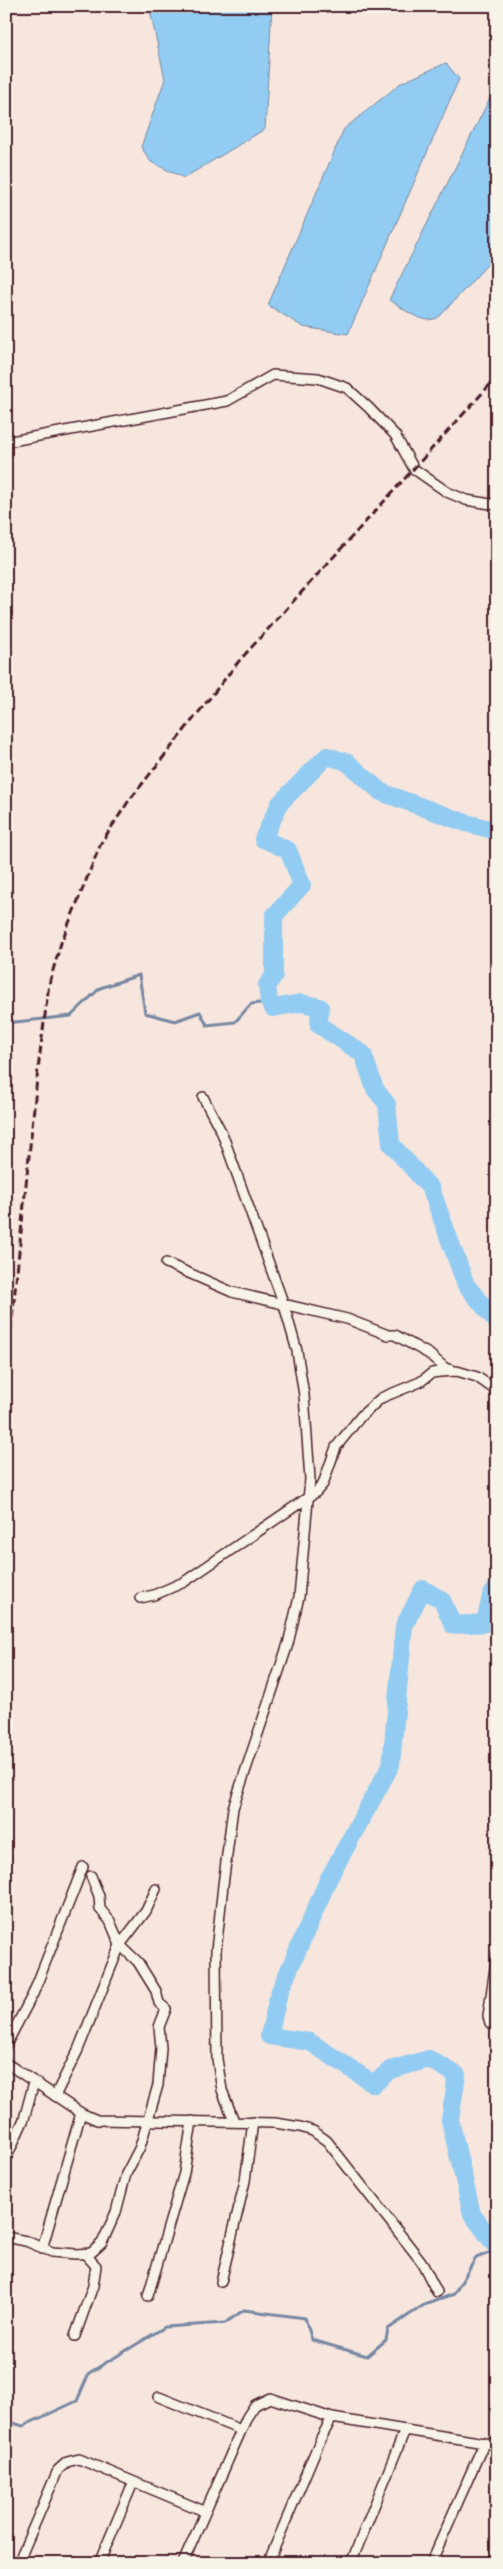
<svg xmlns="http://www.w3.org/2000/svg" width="503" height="2569" viewBox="0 0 503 2569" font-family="'Playpen Sans',sans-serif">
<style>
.water{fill:#93ccf2;stroke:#7687a2}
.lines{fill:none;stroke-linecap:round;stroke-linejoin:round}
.stream{stroke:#7687a2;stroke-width:3}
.river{stroke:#93ccf2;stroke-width:18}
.street-casing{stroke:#4a1f2b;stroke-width:12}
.street{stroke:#f7f3e8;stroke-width:9}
.rail{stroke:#4a1f2b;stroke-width:3;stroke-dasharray:8 4;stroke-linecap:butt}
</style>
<rect width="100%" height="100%" fill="#f7e6dd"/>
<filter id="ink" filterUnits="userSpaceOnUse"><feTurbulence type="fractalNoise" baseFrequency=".02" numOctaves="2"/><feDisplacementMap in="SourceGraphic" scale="10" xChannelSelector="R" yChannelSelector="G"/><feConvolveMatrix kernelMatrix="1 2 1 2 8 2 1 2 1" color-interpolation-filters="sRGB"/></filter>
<g filter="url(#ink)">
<g class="water">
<polygon points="149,6 272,6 265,129 184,178 151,162 141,147 165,79"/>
<path d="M497 43V254L440 316C424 328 404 308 389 300L491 96 495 75 492 46Z"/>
<polygon points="446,63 459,79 348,334 303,327 268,305 344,129 401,83"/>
</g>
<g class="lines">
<g class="stream">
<polyline points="6,1023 71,1016 100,988 139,975 145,1013 175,1021 200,1012 207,1025 235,1022 251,1004 269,1002"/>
<polyline points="6,2421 23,2426 77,2401 89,2373 165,2327 225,2323 244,2310 305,2318 312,2340 367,2356 386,2340 388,2329 424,2305 454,2294 476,2258 497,2250"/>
</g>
<g class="river">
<polyline points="497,831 466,823 381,792 347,762 327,756 280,803 263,839 288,850 302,885 274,916 274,976 267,985 269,1002 273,1008 301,1003 320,1007 319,1025 363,1054 375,1089 387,1104 391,1144 431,1189 466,1285 497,1322"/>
<polyline points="497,1588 491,1596 485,1623 453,1625 442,1600 423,1589 404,1626 391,1765 329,1878 279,1993 269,2036 310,2042 374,2084 390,2070 429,2059 457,2075 450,2120 472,2214 497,2248"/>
</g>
<g class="street-casing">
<g id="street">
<polyline points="6,442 227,401 273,375 318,378 347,388 368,407 395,435 414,469 447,492 466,500 497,505"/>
<polyline points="203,1097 222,1133 284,1305 297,1351 304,1395 310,1479 299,1597 288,1644 233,1808 223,1885 216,1951 217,2059 222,2090 234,2121"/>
<polyline points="166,1263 232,1292 347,1319 388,1335 395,1335 429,1354 445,1368 452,1370"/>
<polyline points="140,1598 154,1595 184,1582 316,1492 323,1484 336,1447 361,1416 381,1398 420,1382 432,1373 440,1372 457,1371 477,1377 497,1391"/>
<polyline points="497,1954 488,2016 490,2023 497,2025"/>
<polyline points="6,2045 33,1994 83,1867"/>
<polyline points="6,2063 81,2113 97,2120 275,2123 300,2127 313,2131 327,2141 421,2261 437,2292"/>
<polyline points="55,2096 78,2050 120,1945 146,1911 156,1889"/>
<polyline points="6,2159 24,2119 34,2082"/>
<polyline points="6,2237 26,2241 52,2252 76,2254 91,2253 102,2243 116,2212 126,2174 140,2147 158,2085 161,2048 159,2027 166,2009 159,2003 156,1991 138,1962 120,1945 110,1921 100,1909 99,1896 91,1876"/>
<polyline points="42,2249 81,2113"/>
<polyline points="221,2282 245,2181 253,2122"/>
<polyline points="148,2296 184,2173 192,2121"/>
<polyline points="75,2336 93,2286 96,2266 85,2254"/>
<polyline points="159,2397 241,2430"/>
<polyline points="18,2563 58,2470 67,2462 79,2459 204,2511"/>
<polyline points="99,2563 133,2483"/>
<polyline points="183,2563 247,2417 255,2405 270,2398 332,2418 497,2445"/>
<polyline points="268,2563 321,2438 332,2418"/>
<polyline points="351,2563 405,2430"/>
<polyline points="431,2563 484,2443"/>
</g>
</g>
<use href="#street" class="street"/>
<polyline class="rail" points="6,1377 38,1069 49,984 61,943 101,843 128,802 239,661 497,377"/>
</g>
</g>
<rect width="503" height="2569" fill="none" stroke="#f7f3e8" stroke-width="25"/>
<rect x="12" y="12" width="478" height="2544" fill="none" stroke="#4a1f2b" stroke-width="2" filter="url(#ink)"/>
</svg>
